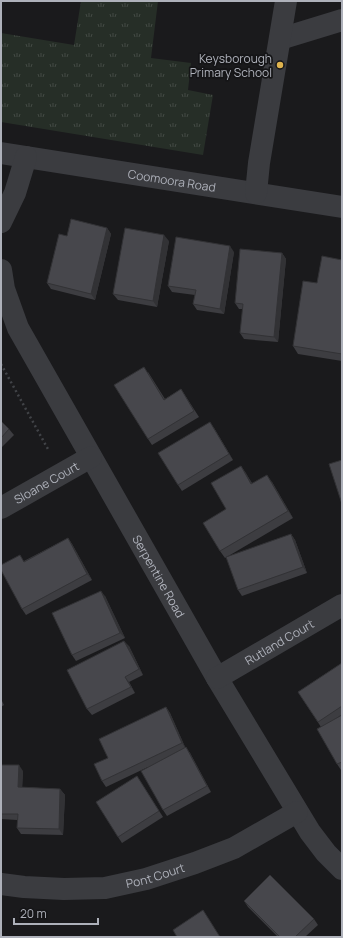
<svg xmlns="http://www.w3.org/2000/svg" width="343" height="938" viewBox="0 0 343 938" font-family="Manrope,sans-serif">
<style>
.park{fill:url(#park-tufts)}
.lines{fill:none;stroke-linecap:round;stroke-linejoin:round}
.path{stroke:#414347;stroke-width:2.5;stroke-dasharray:2 3;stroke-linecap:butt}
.minor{stroke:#3b3c40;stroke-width:22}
.wall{fill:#3d3d41}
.shaded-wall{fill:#323235}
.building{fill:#47474c;stroke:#323235}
.poi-dot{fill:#dfb34e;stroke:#151517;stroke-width:1.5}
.labels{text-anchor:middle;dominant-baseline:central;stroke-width:3.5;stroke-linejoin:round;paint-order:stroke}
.poi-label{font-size:12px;fill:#aeb1ba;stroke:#151517;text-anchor:end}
.street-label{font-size:12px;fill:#aeb1ba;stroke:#151517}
</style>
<defs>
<pattern id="park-tufts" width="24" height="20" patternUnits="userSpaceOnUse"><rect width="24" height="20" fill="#262e27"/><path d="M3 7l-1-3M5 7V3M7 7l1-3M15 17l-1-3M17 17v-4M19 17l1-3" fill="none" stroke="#434a44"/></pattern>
</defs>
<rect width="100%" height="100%" fill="#1a1a1c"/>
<polygon class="park" points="81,1 158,1 151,58 191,63 188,90 213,95 203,155 1,122 1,33 74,45"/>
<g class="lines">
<polyline class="path" points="1,364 49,451"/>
<g class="minor">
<polyline points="280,39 342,20"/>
<path id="s1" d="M1 153 342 207"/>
<polyline points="256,193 259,163 286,1"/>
<polyline points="1,222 15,193 26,157"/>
<path id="s2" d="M1 270 4 289 18 328 217 678 310 832 326 853 342 869"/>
<path id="s3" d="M1 508 91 457"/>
<path id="s4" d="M217 678 342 605"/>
<path id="s5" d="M1 884 24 887 64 889 105 888 146 879 195 863 234 848 297 812"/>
</g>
</g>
<g class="wall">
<polygon points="107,228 111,234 95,300 51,289 47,283"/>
<polygon points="169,241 157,307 118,300 113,294"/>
<polygon points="234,252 224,314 197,310 193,304 195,295 172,292 168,286"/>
<polygon points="282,253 286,259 278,342 244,339 240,333 243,309 239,309 235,303"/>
<polygon points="342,260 342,361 298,354 293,346 317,283"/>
<polygon points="148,372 165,399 181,389 199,417 152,445 148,439"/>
<polygon points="1,421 9,429 14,435 1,448"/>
<polygon points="214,428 233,460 182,491 178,485"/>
<polygon points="241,466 252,483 272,482 293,518 225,558 220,551 226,509"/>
<polygon points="291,534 295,540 307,573 242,596 238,590"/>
<polygon points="68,538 72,544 92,580 26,615 22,609 24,561"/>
<polygon points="105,596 125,638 76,661 72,655"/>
<polygon points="129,646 143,675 129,682 135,693 92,715 87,709"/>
<polygon points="342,663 342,714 336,719 342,715 342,770 341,770 337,764 321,727 298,692"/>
<polygon points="1,699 4,705 1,707"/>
<polygon points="166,707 170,713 185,747 190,753 211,792 167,816 163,810 148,767 106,787 102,781 108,758"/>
<polygon points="1,765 23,771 22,787 60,789 65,795 63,835 21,834 17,828 17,820 1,819"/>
<polygon points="137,776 163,817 122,843 118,837"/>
<polygon points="244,901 314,919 318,925 305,937 278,937 248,907"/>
</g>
<g class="shaded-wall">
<polygon points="107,228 111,234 95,300 91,294"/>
<polygon points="164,235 169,241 157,307 153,301"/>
<polygon points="230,246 234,252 224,314 220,309"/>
<polygon points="282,253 286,259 278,342 274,337"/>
<polygon points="210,422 214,428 233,460 229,454"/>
<polygon points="241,466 246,473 256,491 251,484"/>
<polygon points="267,475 272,482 293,518 288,511"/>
<polygon points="291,534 295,540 307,573 303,567"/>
<polygon points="68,538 72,544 92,580 87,574"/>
<polygon points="101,591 105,596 125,638 120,633"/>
<polygon points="124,641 129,646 143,675 139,669"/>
<polygon points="125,677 129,682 135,693 131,687"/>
<polygon points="166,707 170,713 186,749 182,743"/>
<polygon points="186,747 190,753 211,792 207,786"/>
<polygon points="19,765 23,771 22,793 18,787"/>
<polygon points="60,789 65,795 63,835 59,829"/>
</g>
<g class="building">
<polygon points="71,219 107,228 91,294 47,283 59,234 67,236"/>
<polygon points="125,228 164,235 153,301 113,294"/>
<polygon points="176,237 230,246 220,309 193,304 196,290 168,286"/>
<polygon points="240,249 282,253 274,337 240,333 243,304 235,303"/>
<polygon points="322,256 342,260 342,354 293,346 303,281 317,283"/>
<polygon points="144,367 164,400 181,389 194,411 148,439 114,385"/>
<polygon points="1,421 9,429 1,438"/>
<polygon points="210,422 229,454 178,485 158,453"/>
<polygon points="342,460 342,504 329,464"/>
<polygon points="241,466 251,484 267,475 288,511 220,551 203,523 226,509 211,483"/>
<polygon points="291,534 303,567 238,590 226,557"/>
<polygon points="68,538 87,574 22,609 1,570 1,565 20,555 24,562"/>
<polygon points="101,591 120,633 72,655 52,613"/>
<polygon points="124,641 139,669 125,677 131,687 87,709 67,670"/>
<polygon points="342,663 342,706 318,722 298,692"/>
<polygon points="166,707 182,743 102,781 94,764 108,758 99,739"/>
<polygon points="342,715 342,762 337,764 317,729"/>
<polygon points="186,747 207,786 163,810 141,771"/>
<polygon points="1,765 19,765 18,787 60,789 59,829 17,828 18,814 1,814"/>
<polygon points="137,776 159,811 118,837 96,802"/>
<polygon points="270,875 314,919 295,937 280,937 244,901"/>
<polygon points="203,910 220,937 177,937 173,930"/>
</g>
<circle class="poi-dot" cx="280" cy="65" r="4"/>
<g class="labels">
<g class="poi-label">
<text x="272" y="58">Keysborough<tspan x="272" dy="14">Primary School</tspan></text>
</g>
<g class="street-label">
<text stroke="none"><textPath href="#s1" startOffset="173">Coomoora Road</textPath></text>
<text stroke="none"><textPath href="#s3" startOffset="52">Sloane Court</textPath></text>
<text stroke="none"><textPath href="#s2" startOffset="346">Serpentine Road</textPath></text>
<text stroke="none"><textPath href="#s4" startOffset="72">Rutland Court</textPath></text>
<text stroke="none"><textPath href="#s5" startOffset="156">Pont Court</textPath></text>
</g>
</g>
<rect width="343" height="938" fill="none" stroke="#aeb1ba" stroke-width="4"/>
<path d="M14 918v6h84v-6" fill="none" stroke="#aeb1ba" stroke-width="2"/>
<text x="20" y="918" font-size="12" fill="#aeb1ba" stroke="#151517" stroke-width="3" paint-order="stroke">20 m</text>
</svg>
